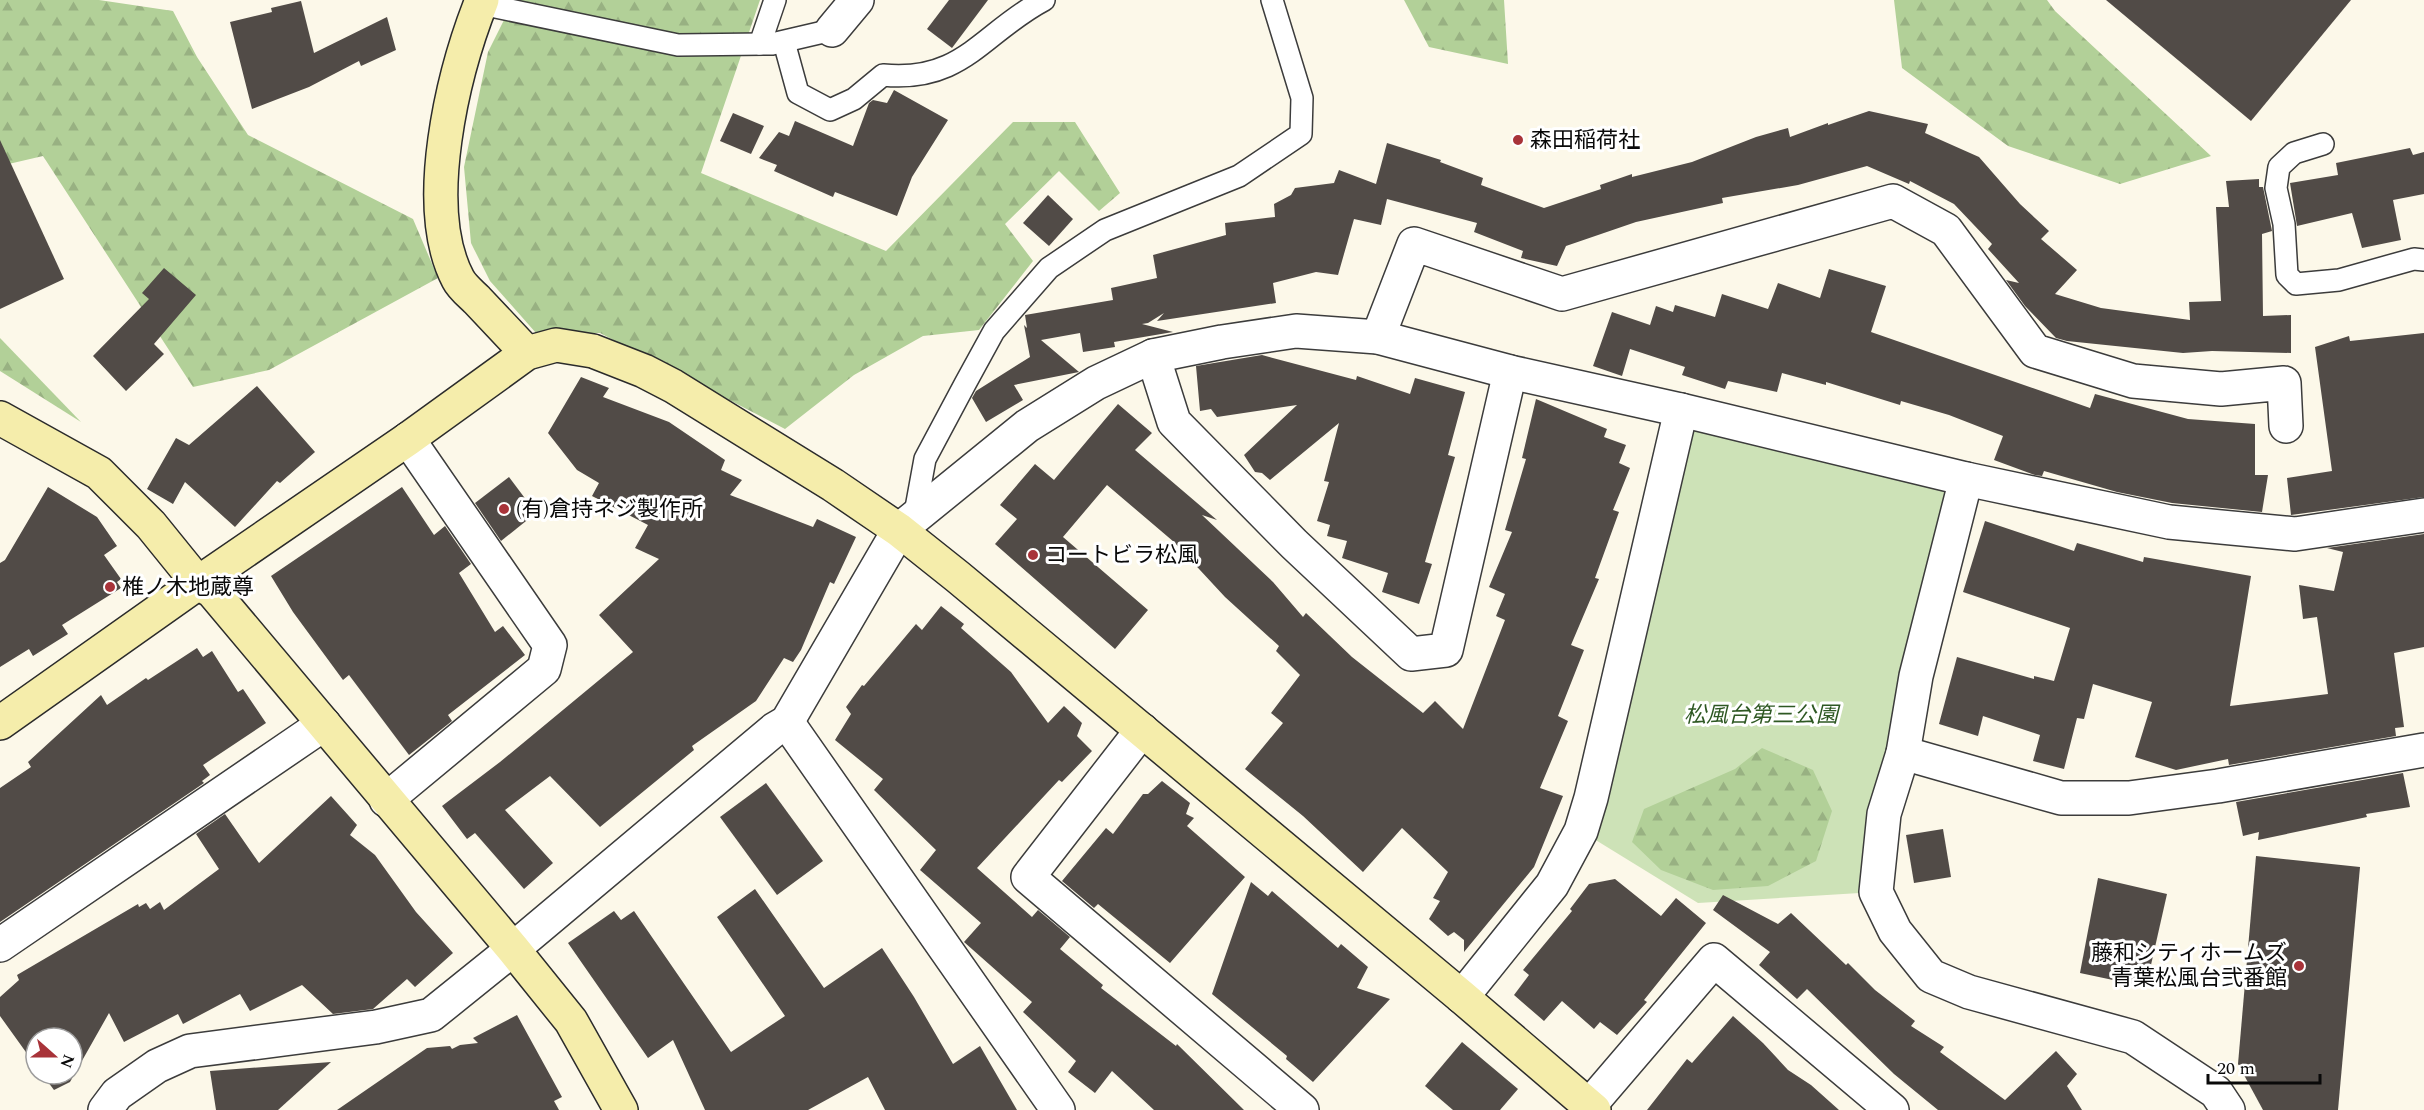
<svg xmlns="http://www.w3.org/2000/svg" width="2424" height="1110" viewBox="0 0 2424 1110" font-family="Spectral,'Noto Sans JP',serif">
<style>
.grass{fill:#cde2b7}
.forest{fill:url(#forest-firs)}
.building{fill:#514b47}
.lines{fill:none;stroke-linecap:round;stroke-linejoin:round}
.lane-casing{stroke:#3c3c3c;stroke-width:24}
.street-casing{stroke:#3c3c3c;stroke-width:36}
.secondary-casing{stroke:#2b2b2b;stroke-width:36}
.lane{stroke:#fff;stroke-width:21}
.street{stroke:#fff;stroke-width:33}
.secondary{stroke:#f5edab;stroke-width:33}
.poi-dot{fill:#a83339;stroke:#fff;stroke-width:2}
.labels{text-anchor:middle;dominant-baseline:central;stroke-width:6;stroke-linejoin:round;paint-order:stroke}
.poi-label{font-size:22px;fill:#090909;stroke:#fff;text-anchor:start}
.park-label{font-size:22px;font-style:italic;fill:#2e5823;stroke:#fff}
</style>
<defs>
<pattern id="forest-firs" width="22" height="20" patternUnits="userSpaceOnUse" patternTransform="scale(1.5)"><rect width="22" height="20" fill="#b2d098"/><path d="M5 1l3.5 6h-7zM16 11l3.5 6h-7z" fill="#98b182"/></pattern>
</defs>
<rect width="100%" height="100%" fill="#fcf8e9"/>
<polygon class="grass" points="1681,410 1954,484 1876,892 1698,903 1581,831"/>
<g class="forest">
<polygon points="0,0 99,0 173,11 197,57 248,135 413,219 438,278 269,370 193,387 43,156 0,166"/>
<polygon points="514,0 760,0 701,173 886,251 1013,122 1075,122 1120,193 1099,211 1059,171 1005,224 1033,261 979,330 923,336 854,375 785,429 600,333 536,333 490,281 471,243 464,167 488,52"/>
<polygon points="1404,0 1504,0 1508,64 1429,47"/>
<polygon points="1894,0 2047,0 2055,11 2211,156 2120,184 2008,146 1902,68"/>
<polygon points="0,338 81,422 0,371"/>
<polygon points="1762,748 1813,770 1832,811 1816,861 1768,886 1713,890 1661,870 1632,842 1644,809 1735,769"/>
</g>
<g class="building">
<polygon points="949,0 988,0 952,48 927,29"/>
<polygon points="2106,0 2351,0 2251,121"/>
<polygon points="301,1 314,53 387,17 396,50 361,66 359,61 309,87 252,109 230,22 272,12 271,8"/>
<polygon points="894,90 948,120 912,177 897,216 835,192 833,197 774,171 777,165 759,158 779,132 789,136 795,121 853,146 869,103 873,100 887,103"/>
<polygon points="1869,111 1928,124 1925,133 1979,157 2020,204 2049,231 2041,239 2077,270 2055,294 2101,308 2190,320 2189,302 2221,301 2216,207 2229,207 2226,181 2259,179 2259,187 2263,187 2272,231 2262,234 2263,316 2291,315 2291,353 2212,351 2183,353 2067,341 2056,338 2025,306 2006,280 2019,283 1988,249 1992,244 1954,204 1910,181 1909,184 1867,166 1798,185 1722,198 1723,203 1636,222 1566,246 1557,266 1521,258 1523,251 1474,232 1477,223 1387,199 1381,225 1354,219 1338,275 1316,272 1273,283 1276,303 1157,321 1164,313 1148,323 1142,324 1173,332 1114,342 1115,347 1083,352 1080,333 1041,340 1079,372 1014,385 1023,400 986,422 972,398 976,391 1030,357 1024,325 1027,328 1025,315 1113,300 1111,288 1157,278 1153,255 1226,235 1225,223 1275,217 1274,204 1291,195 1295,188 1334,183 1339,170 1376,184 1387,143 1441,160 1440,162 1483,178 1481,185 1544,208 1601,189 1600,185 1632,174 1632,177 1692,162 1756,137 1788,128 1790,137 1828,123 1828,125"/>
<polygon points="733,113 764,126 751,154 720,141"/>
<polygon points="0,140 64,279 0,309"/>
<polygon points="2410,148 2413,155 2424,152 2424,194 2393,200 2401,240 2362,248 2352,213 2297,226 2290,183 2338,175 2336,163"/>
<polygon points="1048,195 1073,219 1049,246 1023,223"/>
<polygon points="164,268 196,295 154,344 164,354 126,391 93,356 149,299 142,293"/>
<polygon points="1829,269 1886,286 1871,332 2090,408 2095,394 2188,419 2255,424 2255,475 2268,475 2262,512 2172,503 2117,492 2044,471 2042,476 2035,475 1994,460 2003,436 1949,415 1901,401 1900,405 1826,382 1826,385 1782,373 1777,392 1728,381 1725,389 1682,375 1685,367 1630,349 1622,376 1593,366 1612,312 1650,325 1656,306 1673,312 1675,305 1715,317 1722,294 1768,309 1778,283 1820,298"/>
<polygon points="2424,333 2424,497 2291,515 2287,478 2332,471 2315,347 2349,336 2350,341"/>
<polygon points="1262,355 1356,380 1357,376 1410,394 1415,378 1465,392 1448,455 1455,457 1425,562 1432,564 1419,604 1382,592 1388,573 1342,558 1347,541 1327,536 1330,525 1317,521 1329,482 1324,481 1339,423 1270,480 1262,473 1255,472 1244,455 1297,405 1217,417 1211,409 1200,411 1196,366"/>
<polygon points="581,377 609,388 603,397 669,422 725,460 721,470 742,480 730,495 813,527 817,519 856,537 834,584 830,582 801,650 793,662 784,658 756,701 692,746 694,750 600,827 550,776 505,810 553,863 524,889 475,833 467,839 442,806 500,762 633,652 599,615 659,559 635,548 648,525 592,496 599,483 577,470 548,433"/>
<polygon points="257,386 315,452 280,483 277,481 235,527 185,482 173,504 147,489 176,438 189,445"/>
<polygon points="1536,399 1607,429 1604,437 1626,445 1619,463 1630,468 1613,510 1619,512 1595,578 1599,579 1571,645 1584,650 1558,716 1568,721 1540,788 1563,796 1534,867 1464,952 1464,940 1454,932 1448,936 1429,919 1440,901 1433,898 1448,872 1402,828 1363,872 1303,816 1245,769 1283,723 1271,713 1300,675 1276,651 1279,646 1225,597 1174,542 1107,485 1063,537 1148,610 1115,649 995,544 1017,519 1000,505 1035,464 1054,480 1118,404 1152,433 1135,450 1217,520 1202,515 1273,582 1303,617 1306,613 1352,657 1423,713 1435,701 1463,729 1505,620 1496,616 1505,594 1489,587 1512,532 1505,530 1526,459 1522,458"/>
<polygon points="509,477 536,513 501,541 475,503"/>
<polygon points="48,487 97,517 117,546 104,555 121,579 117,582 121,588 62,625 68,634 33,656 29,649 0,667 0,563 5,560"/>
<polygon points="402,487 434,535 445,526 471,564 459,573 495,632 503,626 525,655 448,715 452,721 409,755 349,675 343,680 293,612 271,576"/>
<polygon points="1985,521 2074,551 2077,543 2143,562 2144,557 2251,576 2230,706 2328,694 2317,617 2303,619 2299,585 2334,591 2343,552 2327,548 2424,534 2424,647 2394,653 2404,727 2395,728 2396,736 2229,765 2228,759 2176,770 2135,757 2152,702 2093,684 2084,719 2077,718 2064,769 2033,761 2040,735 1983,716 1978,736 1939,724 1957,657 2034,679 2034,676 2054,681 2070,628 1963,592"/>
<polygon points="941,606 964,624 961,628 1011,672 1048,723 1064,706 1082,723 1077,736 1092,751 1062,782 1059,780 977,868 1032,917 1038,910 1070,937 1060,949 1103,985 1101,988 1176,1046 1177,1044 1244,1110 1154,1110 1112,1071 1095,1093 1068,1072 1076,1061 1023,1012 1032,1002 964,942 981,923 920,870 936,850 874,790 883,779 835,740 851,714 846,707 862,685 864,686 916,624 922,630"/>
<polygon points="197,648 203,657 212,651 238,692 243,689 266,723 203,765 210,775 202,781 204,783 0,922 0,788 31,767 28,762 101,695 107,705 146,678 148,680"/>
<polygon points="2403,773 2410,807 2366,814 2367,817 2258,840 2259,832 2243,836 2236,802"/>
<polygon points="1162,781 1190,803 1186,814 1194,818 1187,826 1245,877 1170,963 1098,904 1094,908 1062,881 1106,828 1113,834 1143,794 1148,794"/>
<polygon points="766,783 823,861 777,895 720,817"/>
<polygon points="331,796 357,825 350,835 375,855 416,912 453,953 415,987 407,979 373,1009 333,1014 302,985 250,1011 240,994 183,1024 178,1014 124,1042 109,1013 70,1082 54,1090 42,1074 72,1074 72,1038 36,1038 36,1066 32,1057 28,1055 0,1016 0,997 19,980 17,975 138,904 139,907 146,903 150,909 160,902 164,910 219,869 196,834 225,814 259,863"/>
<polygon points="1943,829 1951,877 1914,883 1906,835"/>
<polygon points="2256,856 2360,867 2338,1110 2263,1110 2238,1064"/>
<polygon points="2098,878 2167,894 2146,987 2080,973"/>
<polygon points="1615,879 1661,916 1676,898 1706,923 1644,1000 1647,1002 1617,1035 1600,1022 1594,1029 1562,1001 1544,1021 1514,995 1529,975 1523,970 1572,911 1570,909 1589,884"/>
<polygon points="1251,882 1268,896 1272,891 1338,948 1341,944 1368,967 1357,988 1390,999 1313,1082 1286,1059 1287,1056 1212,994"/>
<polygon points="755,889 824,988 882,948 914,997 953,1064 980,1046 1017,1110 885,1110 868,1077 808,1110 705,1110 673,1040 648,1058 568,943 614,911 621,920 634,911 731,1052 785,1016 717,917"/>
<polygon points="1723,895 1778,924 1791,913 1846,965 1848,963 1875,990 1915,1021 1911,1026 1944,1047 1940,1052 2005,1100 2056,1051 2077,1074 2067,1086 2082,1110 1938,1110 1894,1074 1807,989 1797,999 1759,965 1770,952 1713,910"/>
<polygon points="517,1015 562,1097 554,1101 559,1110 337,1110 427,1048 450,1046 452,1049 460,1045 478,1043 473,1038"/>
<polygon points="1733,1016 1763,1043 1788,1070 1811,1085 1839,1110 1647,1110 1687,1059 1692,1063"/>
<polygon points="1462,1042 1518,1089 1500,1110 1453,1110 1425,1086"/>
<polygon points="331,1062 278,1110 216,1110 210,1071"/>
</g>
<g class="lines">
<g class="lane-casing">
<g id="lane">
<polyline points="481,4 678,45 772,44 832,30"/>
<path d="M784 42 798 93 830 110 854 99 883 75C963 83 983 32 1044 0"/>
<polyline points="760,44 775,0"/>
<polyline points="2323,144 2294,153 2279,167 2276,188 2284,224 2287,275 2296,284 2339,280 2414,259 2424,260"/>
<polyline points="914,519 925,459 965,384 994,331 1049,268 1105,230 1239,176 1301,134 1302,98 1272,0"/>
</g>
</g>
<g class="street-casing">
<g id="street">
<polyline points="832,30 857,0"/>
<polyline points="1378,337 1414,244 1562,294 1893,201 1946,230 2035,351 2133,381 2221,389 2284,383 2286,426"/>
<polyline points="1153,356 1174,422 1294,544 1411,654 1446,650 1510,372"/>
<polyline points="1966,479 1916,676 1903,753 1884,814 1876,892 1895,931 1931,976 1969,992 2133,1037 2216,1092 2228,1110"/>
<polyline points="787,722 1058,1110"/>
<polyline points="1142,730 1028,877 1302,1110"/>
<polyline points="1903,753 2061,798 2129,798 2218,786 2424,750"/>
<polyline points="386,800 544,669 550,645 408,439"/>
<polyline points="0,945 324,724"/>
<polyline points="1462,997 1552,885 1581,831 1591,798 1681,410"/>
<polyline points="1589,1106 1714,960 1892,1110"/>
<polyline points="105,1110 117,1094 157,1066 190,1051 376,1027 431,1015 513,949 775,729 787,722 899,530 1027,426 1096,383 1153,356 1222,342 1296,331 1378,337 1510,372 1681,410 1966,479 2169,522 2295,534 2424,515"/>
</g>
</g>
<g class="secondary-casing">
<g id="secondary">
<path d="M482 0C453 73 420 207 458 279 462 287 471 294 477 300 493 317 510 335 527 353"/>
<polyline points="0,418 99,473 151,525 198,583 212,591 513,949 571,1021 621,1110"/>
<polyline points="0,723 198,583 408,439 527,353 556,345 593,351 644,371 673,386 833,485 899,530 958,577 1462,997 1594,1110"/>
</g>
</g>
<use href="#lane" class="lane"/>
<use href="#street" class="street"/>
<use href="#secondary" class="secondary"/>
</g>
<g class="poi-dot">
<circle cx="1518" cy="140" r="6"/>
<circle cx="504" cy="509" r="6"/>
<circle cx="1033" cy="555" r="6"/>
<circle cx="110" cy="587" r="6"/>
<circle cx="2299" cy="966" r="6"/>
</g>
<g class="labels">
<g class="poi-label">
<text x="1530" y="140">森田稲荷社</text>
<text x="516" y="509">(有)倉持ネジ製作所</text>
<text x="1045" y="555">コートビラ松風</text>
<text x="122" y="587">椎ノ木地蔵尊</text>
<text x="2287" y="953" text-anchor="end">藤和シティホームズ<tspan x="2287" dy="25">青葉松風台弐番館</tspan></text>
</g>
<g class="park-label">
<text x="1761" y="715">松風台第三公園</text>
</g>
</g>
<g transform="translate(54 1056) rotate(111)"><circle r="28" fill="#ffffff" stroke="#9d9d9d" stroke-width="1.5"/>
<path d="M0-4.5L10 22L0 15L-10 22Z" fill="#a83339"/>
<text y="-9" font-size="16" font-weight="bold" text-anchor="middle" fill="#090909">N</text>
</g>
<path d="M2208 1074v9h112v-9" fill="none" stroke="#090909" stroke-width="3"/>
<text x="2217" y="1074" font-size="18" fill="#090909" stroke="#ffffff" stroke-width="4.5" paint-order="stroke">20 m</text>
</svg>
